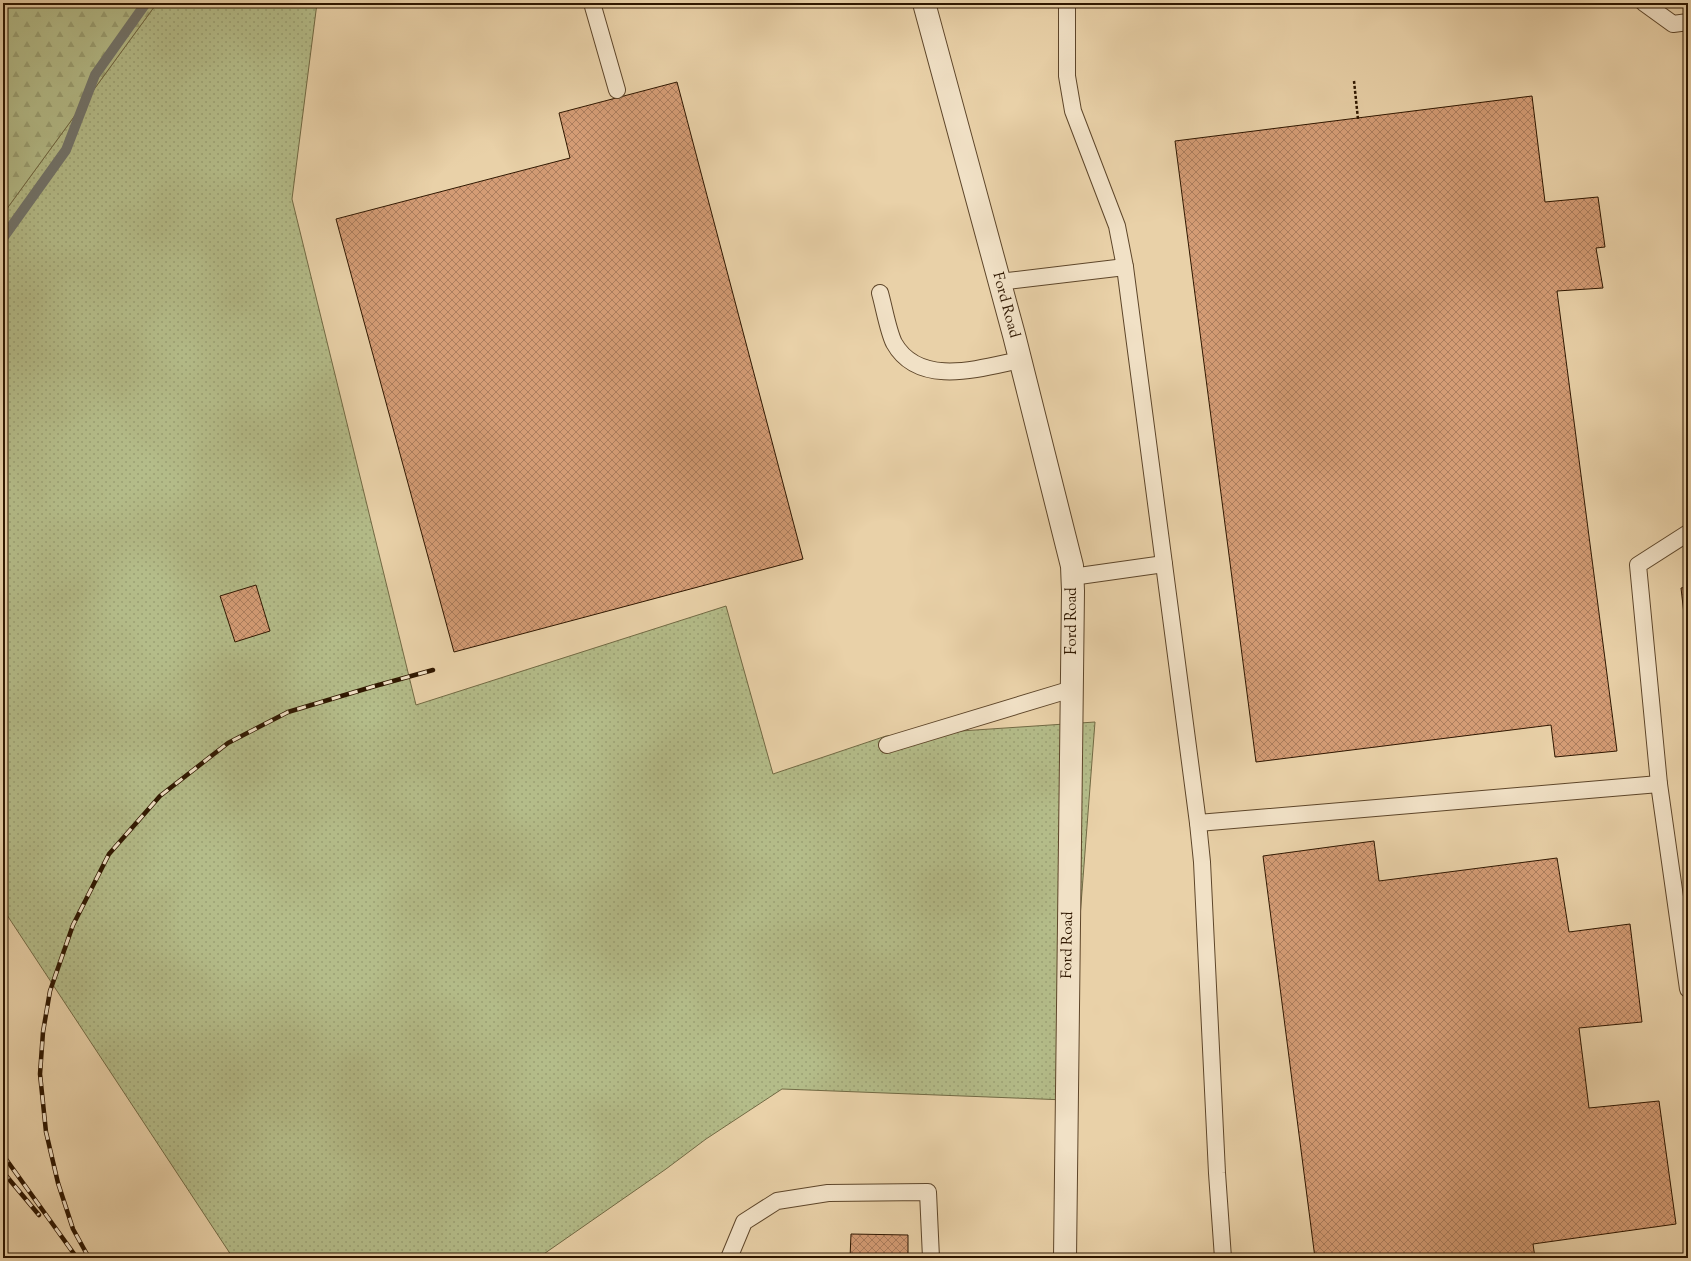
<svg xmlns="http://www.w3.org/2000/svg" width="1691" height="1261" viewBox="0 0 1691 1261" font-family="'Sorts Mill Goudy',serif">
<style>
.grass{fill:url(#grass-dots);stroke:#726a44}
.forest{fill:url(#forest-firs);stroke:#726a44}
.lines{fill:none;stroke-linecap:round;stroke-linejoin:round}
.stream{stroke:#72756d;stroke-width:10}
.building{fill:url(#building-cross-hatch);stroke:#2f1700}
.service-casing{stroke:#5e462a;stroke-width:18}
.minor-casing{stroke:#5e462a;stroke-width:24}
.path{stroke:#2f1700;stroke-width:2.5;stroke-dasharray:3 2;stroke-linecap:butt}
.service{stroke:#f1e1c6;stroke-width:16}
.minor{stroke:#f1e1c6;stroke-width:22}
.rail-casing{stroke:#2f1700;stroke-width:4.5}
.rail{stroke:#f1e1c6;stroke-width:3;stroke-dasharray:9;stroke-linecap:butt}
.labels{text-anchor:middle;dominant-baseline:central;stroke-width:4;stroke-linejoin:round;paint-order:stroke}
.street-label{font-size:15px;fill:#2f1700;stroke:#f1e1c6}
</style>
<defs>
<pattern id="grass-dots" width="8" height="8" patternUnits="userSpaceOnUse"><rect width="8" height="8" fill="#b4bc89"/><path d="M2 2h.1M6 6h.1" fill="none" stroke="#9ba174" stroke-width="1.8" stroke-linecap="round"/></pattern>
<pattern id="forest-firs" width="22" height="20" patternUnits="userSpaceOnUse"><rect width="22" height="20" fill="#b4bc89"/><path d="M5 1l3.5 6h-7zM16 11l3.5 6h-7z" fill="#9ba174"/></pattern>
<pattern id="building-cross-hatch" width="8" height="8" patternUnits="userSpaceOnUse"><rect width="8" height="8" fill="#d49c75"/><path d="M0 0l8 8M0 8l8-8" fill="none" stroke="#ac7e5e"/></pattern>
</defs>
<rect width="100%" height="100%" fill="#e9d1a8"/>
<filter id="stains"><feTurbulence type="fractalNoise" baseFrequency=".005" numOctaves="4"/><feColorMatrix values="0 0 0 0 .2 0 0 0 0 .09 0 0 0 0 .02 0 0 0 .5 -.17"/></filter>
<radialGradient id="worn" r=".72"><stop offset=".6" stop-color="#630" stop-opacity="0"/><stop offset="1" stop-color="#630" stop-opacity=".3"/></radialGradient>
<polygon class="grass" points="157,3 317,3 292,199 416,705 726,606 773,774 886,736 1095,722 1066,1100 782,1089 706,1139 666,1169 538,1258 233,1258 3,909 3,214"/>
<polygon class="forest" points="3,3 157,3 3,214"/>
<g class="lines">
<polyline class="stream" points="3,238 66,150 95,75 146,3"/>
</g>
<g class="building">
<polygon points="677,82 803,559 454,652 336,219 570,158 559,113"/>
<polygon points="1532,96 1545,202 1598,197 1605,247 1596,248 1603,288 1557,291 1617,751 1555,757 1551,725 1256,762 1175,141"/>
<polygon points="256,585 270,631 235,642 220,596"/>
<polygon points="1688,587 1688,649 1681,588"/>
<polygon points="1374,841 1379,881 1557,858 1569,932 1630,924 1642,1022 1579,1028 1589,1108 1659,1101 1676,1224 1533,1244 1535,1258 1315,1258 1263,856"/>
<polygon points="851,1234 908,1235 908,1258 850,1258"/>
<polygon points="803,1257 803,1258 744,1258"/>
</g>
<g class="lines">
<g class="service-casing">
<g id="service">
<polyline points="592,3 617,90"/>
<polyline points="1067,3 1067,76 1073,111 1117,226 1125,267 1198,823 1202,862 1217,1173 1223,1258"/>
<polyline points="1644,3 1673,24 1688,22"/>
<polyline points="999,282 1125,267"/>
<path d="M880 293C884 307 888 331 894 343 919 388 981 368 1020 360"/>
<polyline points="1688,533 1638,565 1659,784 1688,989"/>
<polyline points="1072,577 1164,564"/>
<polyline points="887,745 1072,689"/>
<polyline points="1198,823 1659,784"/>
<polyline points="729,1258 744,1222 777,1201 828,1193 928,1192 931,1258"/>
</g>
</g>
<g class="minor-casing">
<g id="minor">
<path id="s1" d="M924 3 1014 335 1072 566 1073 591 1065 1258"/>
</g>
</g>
<polyline class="path" points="1354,81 1358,119"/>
<use href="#service" class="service"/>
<use href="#minor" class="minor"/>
<g class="rail-casing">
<g id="rail">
<polyline points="3,1155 77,1258"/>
<polyline points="3,1172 39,1215"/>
<polyline points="89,1258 73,1229 58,1183 46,1132 40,1074 43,1032 50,991 73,925 109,854 160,796 228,743 288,712 375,686 433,670"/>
</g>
</g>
<use href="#rail" class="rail"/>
</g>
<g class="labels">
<g class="street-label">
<text stroke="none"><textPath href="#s1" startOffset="313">Ford Road</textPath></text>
<text transform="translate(1072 621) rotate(-90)">Ford Road</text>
<text transform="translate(1068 945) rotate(-89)">Ford Road</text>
</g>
</g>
<rect width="1691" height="1261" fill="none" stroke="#e9d1a8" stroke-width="16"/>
<rect x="4" y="4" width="1683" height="1253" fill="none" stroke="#2f1700" stroke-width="2"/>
<rect x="8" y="8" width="1675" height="1245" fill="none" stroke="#2f1700"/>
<rect width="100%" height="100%" filter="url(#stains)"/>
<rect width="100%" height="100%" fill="url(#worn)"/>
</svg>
